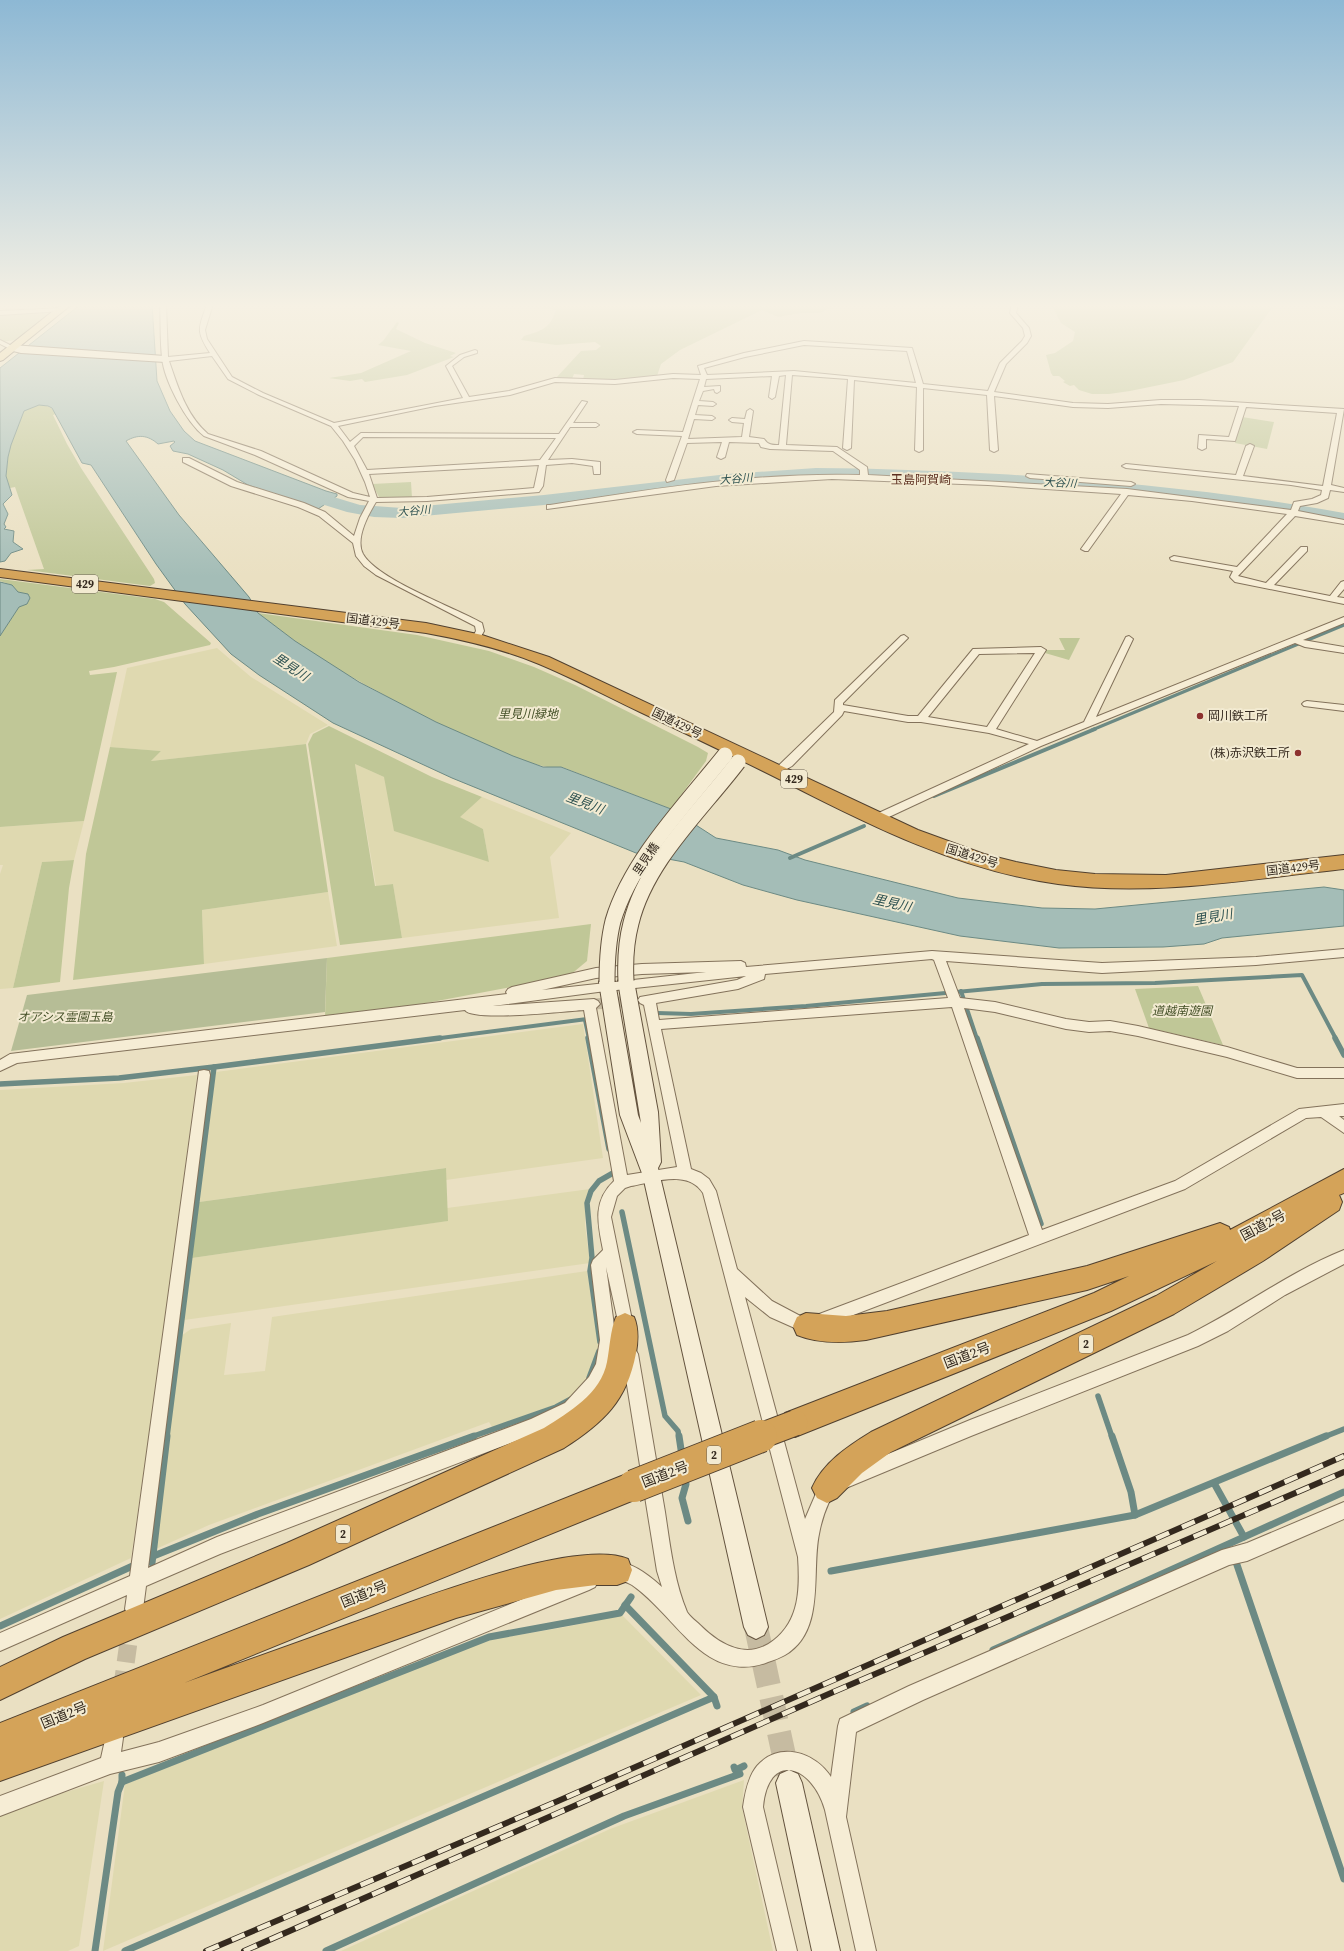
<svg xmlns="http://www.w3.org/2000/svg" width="1344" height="1951" viewBox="0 0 1344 1951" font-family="'Source Serif 4','Noto Sans JP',serif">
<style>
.farmland{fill:#dfd9b0}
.green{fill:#c0c797}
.cemetery{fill:#b6bd96}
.water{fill:#a4bdb7;stroke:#6c8a84}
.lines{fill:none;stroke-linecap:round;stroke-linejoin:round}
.stream-far3{stroke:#6c8a84;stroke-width:3}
.stream-far2{stroke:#6c8a84;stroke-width:4}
.stream-far1{stroke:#6c8a84;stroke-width:5.5}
.stream{stroke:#6c8a84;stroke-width:7}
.river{fill:#a4bdb7;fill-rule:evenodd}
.street-tunnel-far1{stroke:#c6bba1;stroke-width:11;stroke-dasharray:11 5.5;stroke-linecap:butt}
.street-tunnel{stroke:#c6bba1;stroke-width:18;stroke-dasharray:18 9;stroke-linecap:butt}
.secondary-tunnel{stroke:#c6bba1;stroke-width:24;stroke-dasharray:24 12;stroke-linecap:butt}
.street-casing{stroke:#83725b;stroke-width:2}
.secondary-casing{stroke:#64533e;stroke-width:2}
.primary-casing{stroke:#51402f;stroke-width:2}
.highway-casing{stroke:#51402f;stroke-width:2}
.street{fill:#f6edd5;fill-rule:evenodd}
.secondary{fill:#f6edd5;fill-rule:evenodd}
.primary{fill:#ebd69c;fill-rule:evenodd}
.highway{fill:#d4a359;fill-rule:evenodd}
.rail-casing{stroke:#34291e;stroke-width:6}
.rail{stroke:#f2ead1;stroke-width:4.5;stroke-dasharray:14;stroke-linecap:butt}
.secondary-bridge-casing{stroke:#64533e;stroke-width:17;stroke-linecap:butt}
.highway-bridge-far1-casing{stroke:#51402f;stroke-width:27;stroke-linecap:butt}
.highway-bridge-casing{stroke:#51402f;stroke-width:34;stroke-linecap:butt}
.secondary-bridge{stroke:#f6edd5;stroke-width:15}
.highway-bridge-far1{stroke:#d4a359;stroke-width:25}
.highway-bridge{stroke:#d4a359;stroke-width:32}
.poi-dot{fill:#8d322f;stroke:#f2ead1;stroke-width:1.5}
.labels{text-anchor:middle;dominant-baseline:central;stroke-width:4;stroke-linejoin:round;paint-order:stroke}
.far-water-label{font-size:11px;font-style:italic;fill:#2e5251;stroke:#f2ead1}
.shield{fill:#f2ead1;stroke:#6d6354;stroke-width:1}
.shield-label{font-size:11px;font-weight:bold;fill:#34291e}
.far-quarter-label{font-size:12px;fill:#5d3021;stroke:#f2ead1}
.street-label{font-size:12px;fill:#34291e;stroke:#f2ead1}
.park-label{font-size:12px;font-style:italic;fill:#434f26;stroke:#f2ead1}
.poi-label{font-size:12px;fill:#34291e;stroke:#f2ead1;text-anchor:start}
.water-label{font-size:13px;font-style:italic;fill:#2e5251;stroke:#f2ead1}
.near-street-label{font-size:14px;fill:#34291e;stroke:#f2ead1}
</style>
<rect width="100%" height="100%" fill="#eae0c2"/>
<g class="farmland">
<polygon points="217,648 251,677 328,725 310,734 306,744 151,761 161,751 110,747 127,668"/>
<polygon points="355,764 384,777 489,862 483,829 459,817 482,797 571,833 550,857 559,918 402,938 393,884 376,886"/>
<polygon points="84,821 74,860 42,862 13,988 0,989 0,874 3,865 0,865 0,827"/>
<polygon points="328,892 337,946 204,964 202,910"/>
<polygon points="583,1024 603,1158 446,1180 445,1168 199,1202 216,1072"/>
<polygon points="197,1075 163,1337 131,1558 0,1619 0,1090 124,1083"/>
<polygon points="590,1189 586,1202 585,1225 590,1263 184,1320 192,1258 447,1221 447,1208"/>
<polygon points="587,1271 599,1345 587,1379 577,1394 557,1404 492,1427 489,1422 209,1525 156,1549 181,1336 191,1329 231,1323 224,1375 265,1371 272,1317"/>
<polygon points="622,1615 701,1695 103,1951 125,1784 488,1640 566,1627"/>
<polygon points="744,1780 742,1808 773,1951 341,1951 610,1829"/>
<polygon points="104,1781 79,1946 68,1951 0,1951 0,1815 52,1796"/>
</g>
<g class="green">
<path d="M516 304H840L819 313H800L778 317 762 310 680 350 661 364 657 376 623 380H583L584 375 574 374 572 379 556 378 581 351 596 350 601 346 595 342 556 345 521 340 524 336C541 331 550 329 556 310Z"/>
<polygon points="1051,304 1344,304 1344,310 1274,305 1233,362 1184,380 1130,391 1109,394 1092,394 1079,390 1074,385 1070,386 1063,382 1065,381 1059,376 1053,376 1051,373 1046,355 1055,353 1073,341 1075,332 1061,323"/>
<polygon points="56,309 16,340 0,342 0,313"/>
<polygon points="397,322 399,323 396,329 425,343 456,353 450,356 454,357 407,375 365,382 362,379 350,381 329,378 361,373 411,351 378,345 383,341"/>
<path d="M39 405C48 406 51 406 56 414L53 415 67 444 81 468 154 579 155 583 150 586 27 570 44 569 15 487 10 488 6 476 8 457 11 445 24 411Z"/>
<polygon points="1242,417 1274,422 1267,449 1235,443"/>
<polygon points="411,482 412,498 379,497 372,484"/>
<polygon points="0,579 155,599 164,602 211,643 210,645 114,667 89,671 90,675 117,672 84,821 0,827 0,636 19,607 27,604 30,598 29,595 18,592 12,585 0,581"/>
<path d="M258 613 417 635 489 651 534 667 575 685 698 747 708 753 706 761 671 809 562 767C532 778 357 682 325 661 302 647 280 630 258 613Z"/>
<polygon points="1059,638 1080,638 1069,660 1045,653 1046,650 1065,650"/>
<polygon points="329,726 432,777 482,797 460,817 483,829 489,862 394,831 384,777 355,764 375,886 393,884 402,938 340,945 308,744 313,734"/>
<polygon points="306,744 328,892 202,910 204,964 73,980 86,854 110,747 161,751 151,761"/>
<polygon points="74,860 69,888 60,982 13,988 42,862"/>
<polygon points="591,924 587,961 569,976 421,1004 325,1017 327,958"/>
<polygon points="1198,986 1223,1045 1149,1028 1135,989"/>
<polygon points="446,1168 448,1221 192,1258 199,1202"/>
</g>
<polygon class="cemetery" points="327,958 325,1012 11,1051 27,995"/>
<g class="water">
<path d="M81 304H152L157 381 170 411 184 431 195 441 326 491 337 494V496L318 509 248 485 223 470 188 454 173 451 170 446 175 442 174 441 158 444C148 435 138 434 126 441L179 515 249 597 258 613 295 641 359 682 436 722 513 756 543 767H561L671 809 716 838 778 850 805 860 958 898 1042 908 1095 909 1324 887 1344 890V926L1222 938 1204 944 1163 947 1059 948 960 936 797 900 743 885 684 862 636 853 452 778 333 723 259 675 231 654 185 604 156 564 91 465 82 463 52 408 48 406 39 405 24 411 11 445 8 457 6 476 12 495 3 504 8 514 4 524 6 527 4 529 14 531 13 542 23 549 11 553 5 561 0 562V368Z"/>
<polygon points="0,582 12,585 18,592 28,594 30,598 27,604 19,607 0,636"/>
</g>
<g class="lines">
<polyline class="stream-far3" points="1092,730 1344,625"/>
<g class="stream-far2">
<polyline points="934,796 1095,729"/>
<polyline points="790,858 864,826"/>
<polyline points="961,991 977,1039"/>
<polyline points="657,1013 691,1014 806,1006 1042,984 1155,983 1302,975 1336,1039"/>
<polyline points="585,1020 589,1039"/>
<polyline points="433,1039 587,1019"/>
</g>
<g class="stream-far1">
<polyline points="588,1038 609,1149"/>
<polyline points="977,1038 1041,1224"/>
<polyline points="1335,1038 1344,1055"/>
<polyline points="0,1084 119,1078 214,1067"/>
<polyline points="622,1212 665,1416 678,1431 679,1437"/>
<polyline points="600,1342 590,1271 592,1258 587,1203 591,1191 599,1181 613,1173"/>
<polyline points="589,1378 599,1351"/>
<polyline points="1098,1396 1112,1437"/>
<polyline points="167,1437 214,1067 440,1038"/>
<polyline points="471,1437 556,1407 571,1399"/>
<polyline points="1324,1437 1344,1429"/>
</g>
<g class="stream">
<polyline points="679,1436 682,1456"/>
<polyline points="1112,1436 1131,1492 1135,1515"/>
<polyline points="685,1478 686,1484 682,1498 688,1521"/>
<polyline points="1214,1483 1244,1537"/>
<polyline points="151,1557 258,1514 474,1436"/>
<polyline points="1235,1559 1344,1879"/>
<polyline points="152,1563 167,1436"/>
<polyline points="831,1571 1135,1515 1326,1436"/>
<polyline points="0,1626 137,1564"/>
<polyline points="993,1650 1344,1492"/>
<polyline points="714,1697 717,1706"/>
<polyline points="854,1712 867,1706"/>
<polyline points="734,1767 735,1770 738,1769"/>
<polyline points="122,1782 489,1637 620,1613 631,1597"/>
<polyline points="95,1951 118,1792 122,1782 122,1775"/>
<polyline points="125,1951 714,1697 625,1605"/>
<polyline points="326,1951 624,1816 740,1774 738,1769 744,1766"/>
</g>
<path class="river" d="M816 468C877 468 938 471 999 474 1115 481 1230 492 1344 513V523L1257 508 1170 497 1038 486 892 479 816 478 759 481 544 505 402 518 374 517 347 512 302 498 288 493 286 490 288 487 294 485 360 505 402 508 544 495 728 474Z"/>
<polyline class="street-tunnel-far1" points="594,1004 637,1001"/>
<polyline class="street-tunnel" points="122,1689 131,1624"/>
<polyline class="secondary-tunnel" points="756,1627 788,1774"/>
<g class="street-casing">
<g id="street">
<path d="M160 304H166L168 357 210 353C195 330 199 328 207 304H213L205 330 207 339 232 377 263 393 334 423 463 398 446 366 460 355 475 350 477 351V353L464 357 452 366 469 397 509 391 555 378 615 380 673 374 701 375 698 366 744 353 804 341 912 348 923 384 988 391 1000 363 1022 341 1025 336 1023 328 1010 313 1012 304H1018L1016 313 1029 328 1031 336 1027 343 1006 364 994 392 1073 403 1108 404 1161 400H1199L1344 409 1331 485 1344 488V492L1330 490 1328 498 1317 503 1300 506 1298 511 1344 520V524L1295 516 1238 576 1266 583 1301 547H1307V551L1274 585 1330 596 1341 582 1344 581V589L1337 597 1344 598V604L1235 582 1230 577 1233 571 1171 560 1170 558 1174 556 1237 567 1287 514 1192 501 1128 495 1088 551H1085L1081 549 1121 494 988 485 832 479 716 486 547 509V505H550C652 489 757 472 860 475V470L833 451 770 449 761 447 759 443 729 442 725 457 721 459 717 457 722 442 687 443 674 480 667 482 666 480 682 436 637 434 633 432 637 430 683 432 700 379 673 378 615 384 555 382 510 395 435 406 338 426 350 442 361 433 559 434 582 401 587 402 573 423H596L599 425 596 427H570L548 460 572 459 600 462V474H594L593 466 572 463 546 465 543 486 539 492 427 501 376 502C368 515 355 539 363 554 378 580 454 607 482 623L484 631 479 640H473L472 638 476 631 475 626 376 575 364 566 356 556 353 543 319 516 298 507 231 486 183 462V458H189L237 482 304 503 325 512 354 536 360 518 369 501 348 497 255 455 204 436C186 422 164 380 162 358 160 340 161 322 160 304ZM804 345 907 351 916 383 794 371 707 375 704 368 745 357ZM212 356 228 379 259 395 331 426 343 441 355 460 365 482 370 497 353 493 261 451 208 434C186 415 178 387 169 361ZM786 375 779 445C772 445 768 445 764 439L749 437 753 411 750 409 747 411 745 419 732 418 729 420 732 422 744 423 742 437 688 439 694 419 712 420 715 418 712 416 695 415 698 405 713 406 716 404 713 402 699 401 703 391 714 389 715 392 717 393 720 391V386L704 387 706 379 772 376 769 397 772 399 775 397 779 376ZM792 375 848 379 843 448 847 450 851 448 854 380 917 387 915 450 919 452 923 450V388L987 395 990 450 994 452 998 450 994 396 1073 407 1108 408 1161 404 1239 406 1229 437 1199 435 1198 448 1202 450 1206 448V439L1235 441 1246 407 1337 413 1323 486 1243 476 1254 446 1250 444 1246 446 1236 475 1126 464 1122 466 1126 468 1291 485 1322 490 1321 495 1312 499 1294 502 1291 510 1127 489 868 475 867 467 837 447 786 445ZM363 437 556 438 540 460 367 470 354 446ZM539 465 534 488 427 497 377 498 369 474Z"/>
<polygon points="64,308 65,309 62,311 0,315 0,311"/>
<polygon points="0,340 14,347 15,348 12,350 0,344"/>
<polygon points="1027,474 1131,482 1135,484 1131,486 1030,478 1026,476"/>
<path d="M1344 617V623L1303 640 1344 647V653L1305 647 1295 643 1041 746 876 823 872 822 871 819 872 816 1029 744 989 733 921 722H908L844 711 842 715 792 766 778 774 773 771 834 712 835 700 901 636 904 635 908 638 843 703V705L908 716H918L973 649 1041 647 1046 650 996 729 1037 741 1084 722 1126 637 1129 636 1133 639 1096 717ZM1035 653 987 727 928 717 979 654Z"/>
<polygon points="1307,701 1344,705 1344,711 1304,706 1302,704 1304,702"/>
<path d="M1344 949V957L1256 965 1102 973 946 961 960 998 995 1002 1066 1019 1089 1022 1110 1021 1138 1026 1227 1047 1297 1068H1344V1078H1297L1227 1057 1138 1036 1110 1031 1089 1032 1066 1029 995 1012 964 1008 1042 1230 1175 1181 1299 1109 1344 1104V1116H1339L1344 1120V1133L1321 1117 1306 1118 1185 1189 806 1333 770 1317 745 1297 805 1519 821 1482 829 1479 835 1481 837 1487C835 1493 831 1497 829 1502 824 1513 821 1523 819 1534 811 1572 826 1631 785 1655 780 1658 774 1660 768 1662 749 1670 728 1668 710 1657 680 1638 662 1606 632 1585 625 1581 617 1579 610 1576L607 1570 610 1564C627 1557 650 1576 662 1587L657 1571 622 1354 625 1349 630 1346 635 1349 638 1354C647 1407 656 1459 665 1512 670 1545 674 1581 687 1612 690 1617 696 1621 700 1625 720 1645 748 1661 774 1640 800 1620 800 1587 798 1557L703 1193C688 1169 654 1182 631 1186L625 1188 617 1196 611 1217 634 1330 631 1335 626 1337 621 1335 606 1267 616 1340 610 1370 601 1389 577 1415 534 1434 220 1554 146 1586 143 1609 140 1615 134 1618 128 1615 125 1609 127 1595 0 1651V1633L130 1576 199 1071 204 1070 209 1071 210 1075 148 1568 217 1537 531 1419 565 1403 589 1377 596 1364 600 1340 591 1265 593 1260 603 1250C598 1224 592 1202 614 1181L584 1010C567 1011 472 1022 465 1010L17 1063 0 1071V1060L10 1054 507 994 506 992 508 989 512 987 596 968 642 964 741 961 745 963 746 967 932 951 1102 963 1256 957ZM932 959 934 960 948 998 659 1020 656 1003 738 989 764 979 765 974ZM706 972 542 990 596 978 642 974ZM746 976 737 980 640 997 638 1000 640 1003 644 1005 677 1167 627 1175 596 1008 600 1004 598 1001 594 999 493 1006 598 992ZM952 1007 1029 1235 806 1319 772 1301 737 1269 716 1191 709 1179 701 1173 691 1169 661 1029Z"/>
<path d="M1344 1250V1264L1285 1295 1228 1331 1198 1346 971 1436 846 1488 840 1486 838 1480 840 1474 970 1420 1188 1335C1241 1309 1289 1272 1344 1250Z"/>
<path d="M1344 1502V1519L1247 1561 1229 1565 923 1700 856 1732 846 1817 876 1951H856L825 1810C812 1764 768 1751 763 1807L797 1951H777L743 1807C745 1793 748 1777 757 1766 779 1741 815 1752 831 1777L838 1726 840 1719 909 1686 1222 1550 1247 1543Z"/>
<polygon points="589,1572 595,1575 598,1581 595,1587 589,1590 263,1723 159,1762 110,1774 0,1816 0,1796 101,1758 107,1731 114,1729 121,1731 123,1738 121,1752 159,1742 263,1705"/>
</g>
</g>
<g class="secondary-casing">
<g id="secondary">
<polygon points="12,345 165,356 169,359 165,362 21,353 9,350 8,348"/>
<polygon points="626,975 632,977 634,981 658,1112 661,1162 658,1168 768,1627 764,1635 756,1639 748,1635 744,1627 643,1176 620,1115 599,982 601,978 607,976 613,978 615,982 638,1115 641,1123 618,981 620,977"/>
<polygon points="789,1770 798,1774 802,1783 840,1951 812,1951 776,1783 780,1774"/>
</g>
</g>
<g class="primary-casing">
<polygon id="primary" points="62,304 72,304 3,360 0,361 0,353"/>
</g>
<g class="highway-casing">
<g id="highway">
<path d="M0 569 426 623 482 635 549 657 918 830 984 854 1016 862 1056 870 1095 874 1166 875 1344 855V869C1249 879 1153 897 1058 884 961 871 871 826 785 782 737 758 689 735 640 712 606 696 573 678 539 664 503 649 464 640 426 633L0 577Z"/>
<path d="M1344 1169V1193L1339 1195 1342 1202 1339 1210 1263 1261 1174 1314 891 1452 862 1473 837 1498 827 1503 817 1498 812 1488C823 1463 848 1446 871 1432L1156 1296 1217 1261 1111 1311 795 1437 785 1433 781 1423 785 1413 1094 1293 1129 1276 1087 1290 866 1340C843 1343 819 1344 797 1335L793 1326 797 1317 806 1313 846 1316 887 1311 1087 1266 1220 1223 1229 1227 1230 1230Z"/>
<path d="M625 1313 634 1317C639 1329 638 1341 636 1353 627 1401 603 1423 564 1448L309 1565 85 1659 0 1700V1667L63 1637 287 1543 544 1428C569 1412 601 1394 607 1362 610 1347 610 1331 616 1317Z"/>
<path d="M634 1471 644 1476 649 1486 644 1496 184 1683C240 1663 296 1643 352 1623 410 1603 574 1537 628 1559L632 1570 628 1581 617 1585H596L556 1590 456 1618 0 1781V1723Z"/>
</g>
</g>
<use href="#street" class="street"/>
<use href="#secondary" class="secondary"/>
<use href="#primary" class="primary"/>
<use href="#highway" class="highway"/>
<g class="rail-casing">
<g id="rail">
<polyline points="206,1951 558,1801 1344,1456"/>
<polyline points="244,1951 831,1693 1344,1472"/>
</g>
</g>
<use href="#rail" class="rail"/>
<g class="secondary-bridge-casing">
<g id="secondary-bridge">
<path d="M626 981C625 962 626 942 631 923 646 861 700 812 738 762"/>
<path d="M607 982C607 962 608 941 613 921 631 860 686 804 725 755"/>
</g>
</g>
<g class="highway-bridge-far1-casing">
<polyline id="highway-bridge-far1" points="758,1437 795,1423"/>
</g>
<g class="highway-bridge-casing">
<polyline id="highway-bridge" points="634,1486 761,1436"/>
</g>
<use href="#secondary-bridge" class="secondary-bridge"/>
<use href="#highway-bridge-far1" class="highway-bridge-far1"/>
<use href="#highway-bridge" class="highway-bridge"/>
</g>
<linearGradient id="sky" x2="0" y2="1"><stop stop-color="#8db8d4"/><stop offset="0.53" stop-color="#f6f1e4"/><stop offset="1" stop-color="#f6f1e4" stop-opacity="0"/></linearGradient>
<rect width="1344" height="577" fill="url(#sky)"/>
<g class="poi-dot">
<circle cx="1200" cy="716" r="4"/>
<circle cx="1298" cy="753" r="4"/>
</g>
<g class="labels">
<g class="far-water-label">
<text transform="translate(736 479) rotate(-4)">大谷川</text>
<text transform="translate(1060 483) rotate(3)">大谷川</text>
<text transform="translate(414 511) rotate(-5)">大谷川</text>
</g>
<g class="shield">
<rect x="72" y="575" width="26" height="18" rx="3"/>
<rect x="781" y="770" width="26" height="18" rx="3"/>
<rect x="1079" y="1335" width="14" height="18" rx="3"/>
<rect x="707" y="1446" width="14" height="18" rx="3"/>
<rect x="336" y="1525" width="14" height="18" rx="3"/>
</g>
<g class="shield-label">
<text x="85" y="584">429</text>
<text x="794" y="779">429</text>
<text x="1086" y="1344">2</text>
<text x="714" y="1455">2</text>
<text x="343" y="1534">2</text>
</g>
<g class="far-quarter-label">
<text x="921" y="480">玉島阿賀崎</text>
</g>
<g class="street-label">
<text transform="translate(373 621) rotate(7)">国道429号</text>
<text transform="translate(677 723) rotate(26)">国道429号</text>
<text transform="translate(972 856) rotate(17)">国道429号</text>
<text transform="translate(646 859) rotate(-56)">里見橋</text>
<text transform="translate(1293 868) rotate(-7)">国道429号</text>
</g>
<g class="park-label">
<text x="528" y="714">里見川緑地</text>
<text x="1182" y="1011">道越南遊園</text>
<text x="65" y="1017">オアシス霊園玉島</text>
</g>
<g class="poi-label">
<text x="1208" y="716">岡川鉄工所</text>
<text x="1290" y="753" text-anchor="end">(株)赤沢鉄工所</text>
</g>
<g class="water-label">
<text transform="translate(291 667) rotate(33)">里見川</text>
<text transform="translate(585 803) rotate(21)">里見川</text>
<text transform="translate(892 903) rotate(13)">里見川</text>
<text transform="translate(1213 917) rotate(-10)">里見川</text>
</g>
<g class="near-street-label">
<text transform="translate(1263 1225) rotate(-28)">国道2号</text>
<text transform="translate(967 1355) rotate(-21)">国道2号</text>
<text transform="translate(665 1474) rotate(-21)">国道2号</text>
<text transform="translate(364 1594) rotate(-22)">国道2号</text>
<text transform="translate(64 1715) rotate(-22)">国道2号</text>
</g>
</g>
</svg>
